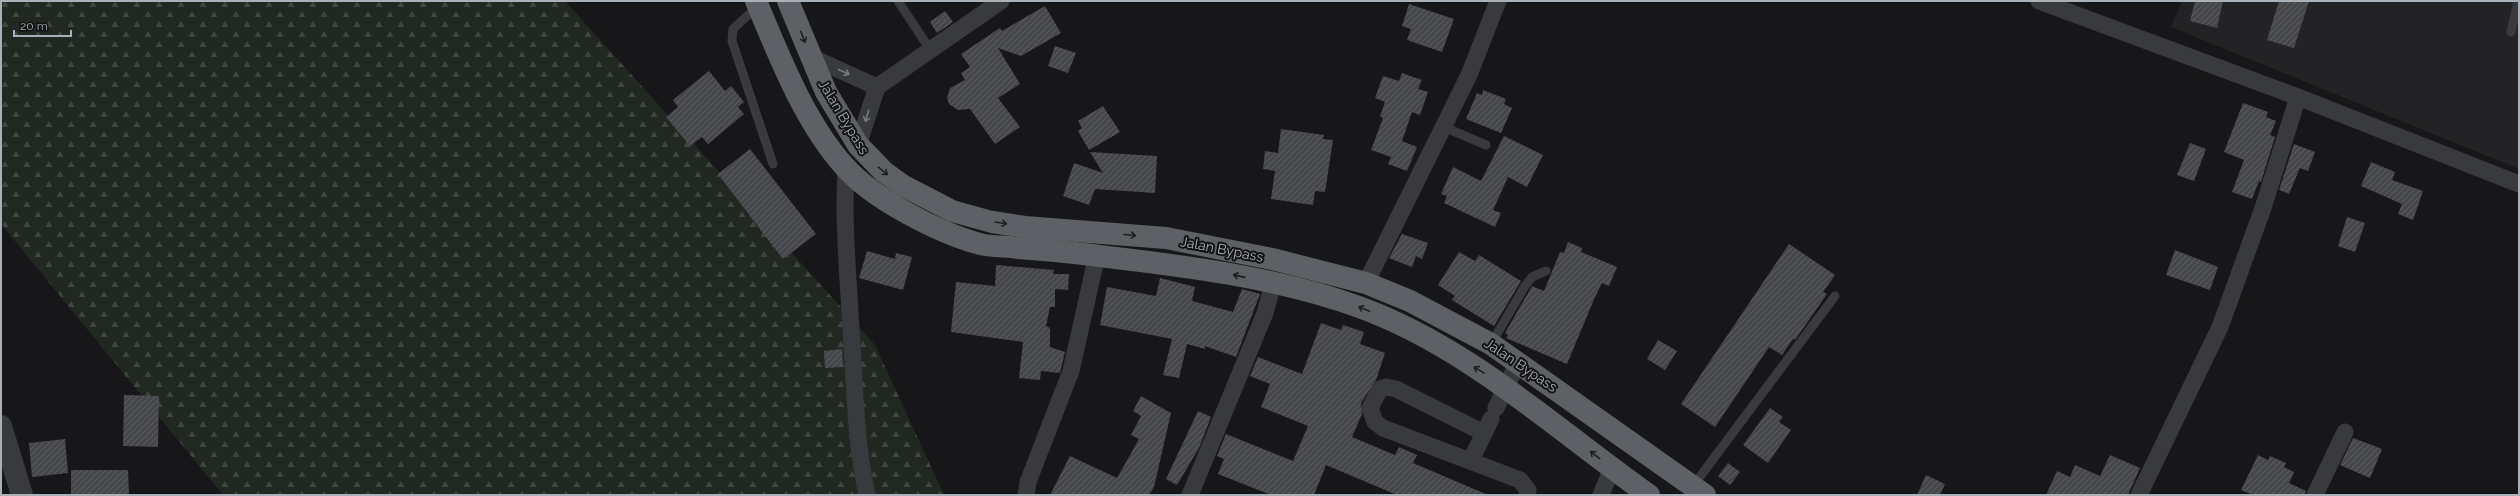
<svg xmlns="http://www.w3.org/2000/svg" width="2520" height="496" viewBox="0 0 2520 496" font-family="Raleway,sans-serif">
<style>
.built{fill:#232325}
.forest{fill:url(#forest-firs)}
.building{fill:url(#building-hatch)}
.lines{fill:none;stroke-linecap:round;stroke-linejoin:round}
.service{stroke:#383a3d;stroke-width:9}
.minor{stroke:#383a3d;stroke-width:17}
.tertiary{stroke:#383a3d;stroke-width:22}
.trunk{stroke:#5d6065;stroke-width:22}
.oneway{stroke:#1d1e20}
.oneway2{stroke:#777b80}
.labels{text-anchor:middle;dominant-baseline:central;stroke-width:4;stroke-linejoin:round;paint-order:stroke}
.street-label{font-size:14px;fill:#aab0b7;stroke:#121214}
</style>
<defs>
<pattern id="forest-firs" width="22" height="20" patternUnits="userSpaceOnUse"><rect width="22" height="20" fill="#212821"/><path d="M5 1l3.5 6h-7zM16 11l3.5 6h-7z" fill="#3f453f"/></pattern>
<pattern id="building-hatch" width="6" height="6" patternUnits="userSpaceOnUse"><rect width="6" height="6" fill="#46474b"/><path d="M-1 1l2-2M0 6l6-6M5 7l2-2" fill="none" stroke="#5e5f63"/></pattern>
</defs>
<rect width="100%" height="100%" fill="#171719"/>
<polygon class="built" points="2182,1 2519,1 2519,169 2171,27"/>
<polygon class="forest" points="1,1 565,1 875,345 944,495 223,495 1,224"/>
<g class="building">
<polygon points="2195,1 2223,1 2217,28 2190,21"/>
<polygon points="2279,1 2309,1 2294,48 2267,40"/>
<polygon points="1409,4 1454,19 1442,52 1407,40 1411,29 1402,26"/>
<polygon points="1045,6 1061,33 1021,56 998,48 1020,84 998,98 1020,127 995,144 970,109 958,110 949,104 947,98 950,88 965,80 961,73 970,67 961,54 1000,28 1002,31"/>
<polygon points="945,11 953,22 937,33 930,22"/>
<polygon points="1055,46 1076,53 1068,73 1048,66"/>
<polygon points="709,71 725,91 731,86 744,102 738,107 744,114 708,144 702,137 690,146 666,117 678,107 673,100"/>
<polygon points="1402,73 1422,80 1418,89 1428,92 1420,115 1412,112 1402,141 1417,147 1407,171 1388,164 1391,157 1371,150 1383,118 1380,116 1385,102 1375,98 1383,76 1399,81"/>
<polygon points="1483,90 1506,99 1504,104 1512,108 1501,133 1466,119 1477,93 1482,95"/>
<polygon points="2243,103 2268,112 2266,117 2276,121 2270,135 2275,137 2261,182 2259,181 2252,199 2232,192 2244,160 2224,152"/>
<polygon points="1103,106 1120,132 1089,150 1078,131 1082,128 1078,121"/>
<polygon points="1281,129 1324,135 1323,139 1333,140 1325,192 1315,191 1313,205 1271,199 1275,171 1263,169 1265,151 1278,153"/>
<polygon points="1504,136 1543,155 1527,187 1508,177 1493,210 1501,213 1495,227 1444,203 1447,196 1441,194 1453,167 1481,181"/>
<polygon points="2190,143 2206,149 2194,181 2177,175"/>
<polygon points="2294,144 2315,152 2308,171 2300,168 2289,194 2279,190"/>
<polygon points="750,149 816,234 783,259 718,174"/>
<polygon points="1090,152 1157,156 1155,193 1095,189 1089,205 1063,196 1074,163 1103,173"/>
<polygon points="2371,162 2395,172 2392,180 2423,191 2413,220 2398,214 2402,204 2361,186"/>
<polygon points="2347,217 2365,223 2355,252 2338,246"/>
<polygon points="1402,234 1428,243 1422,259 1416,256 1412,267 1389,258"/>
<polygon points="1568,242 1582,248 1581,252 1617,267 1609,286 1602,283 1595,297 1567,364 1506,338 1508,335 1505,333 1532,286 1544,291 1560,252 1564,253"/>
<polygon points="1789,244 1835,275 1823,292 1827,294 1795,340 1793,339 1782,355 1769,347 1715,427 1681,404"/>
<polygon points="2175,250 2218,267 2210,290 2166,275"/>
<polygon points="867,251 895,259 896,253 912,257 903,290 859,278"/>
<polygon points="1459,252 1475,261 1479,255 1521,281 1494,326 1452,300 1455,296 1438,285"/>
<polygon points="996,265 1054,270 1053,274 1069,274 1068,290 1055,289 1055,307 1050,307 1046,326 1050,328 1050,347 1065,352 1060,373 1041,371 1040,380 1019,378 1023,342 951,332 956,282 995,286"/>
<polygon points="1160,278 1195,287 1192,301 1233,312 1242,289 1260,294 1236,357 1205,346 1205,349 1187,344 1179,378 1163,375 1172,339 1100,325 1107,287 1156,296"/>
<polygon points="1321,323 1341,330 1343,325 1364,332 1360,344 1385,353 1376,380 1361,403 1362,414 1352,437 1395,455 1399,447 1417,455 1413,463 1488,495 1397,495 1326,465 1314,495 1271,495 1218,474 1224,459 1217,456 1226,434 1293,461 1308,426 1261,407 1270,384 1250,376 1258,357 1302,374"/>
<polygon points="1658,340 1677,351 1665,370 1647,359"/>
<polygon points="842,349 843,367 825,368 824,351"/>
<polygon points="124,395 159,396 158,447 123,446"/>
<polygon points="1141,396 1171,413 1154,487 1149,495 1050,495 1070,456 1117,478 1139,439 1131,435 1141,416 1133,411"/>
<polygon points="1770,408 1783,417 1779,422 1791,430 1768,463 1743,445"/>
<polygon points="1198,411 1211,417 1199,448 1177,485 1166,479"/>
<polygon points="2353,438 2382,449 2370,478 2340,465"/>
<polygon points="65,439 68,473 32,477 29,443"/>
<polygon points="2110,455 2140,468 2128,495 2046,495 2057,471 2070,477 2075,465 2100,476"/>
<polygon points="2258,455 2268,460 2270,456 2286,463 2284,467 2294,472 2289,483 2306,491 2305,495 2253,495 2241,490"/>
<polygon points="1728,463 1740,472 1730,485 1718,476"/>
<polygon points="71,470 128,470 129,495 71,495"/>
<polygon points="1926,475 1945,484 1940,495 1917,495"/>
</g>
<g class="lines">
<g class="service">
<polyline points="898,1 931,51"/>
<polyline points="758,6 733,29 732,41 773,164"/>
<polyline points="2511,32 2518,1"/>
<polyline points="1444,127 1486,145"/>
<polyline points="1491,344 1525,286 1532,277 1546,271"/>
<polyline points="1693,486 1835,296"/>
</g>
<g class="minor">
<polyline points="2039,1 2298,97 2519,184"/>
<polyline points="811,57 877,87"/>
<polyline points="858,145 877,87 1001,1"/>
<path d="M846 169C843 223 848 275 851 329 855 385 855 440 867 495"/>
<polyline points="1366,283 1469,75 1498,1"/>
<polyline points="1496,408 1518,362"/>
<polyline points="1484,433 1396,389 1387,387 1380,389 1370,408 1375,422 1383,428 1520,480 1528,490 1527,495"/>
<polyline points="1471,460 1491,419"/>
<polyline points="1026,495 1028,482 1071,371 1097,255"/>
<polyline points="1190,495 1265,313 1273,284"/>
<polyline points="1601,495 1612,468"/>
<polyline points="2139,495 2220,327 2263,208 2298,97"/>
<polyline points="2315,495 2345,432"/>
</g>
<polyline class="tertiary" points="1,426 22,495"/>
<g class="trunk">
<path d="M756 1C779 56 805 123 845 167 873 199 939 233 980 244 992 247 1006 246 1018 248 1045 250 1072 252 1099 256 1185 266 1276 277 1359 307 1467 346 1556 429 1649 495"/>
<polyline points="788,1 826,92 858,145 884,172 902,185 952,211 992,222 1025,227 1166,238 1272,259 1366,283 1410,301 1491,344 1705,495"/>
</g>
</g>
<defs><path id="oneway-shaft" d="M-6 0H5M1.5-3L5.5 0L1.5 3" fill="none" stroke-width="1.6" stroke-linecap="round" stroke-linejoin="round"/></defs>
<g class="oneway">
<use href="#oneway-shaft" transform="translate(803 37) rotate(68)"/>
<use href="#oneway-shaft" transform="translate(883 171) rotate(39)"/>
<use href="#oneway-shaft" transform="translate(1001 223) rotate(9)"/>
<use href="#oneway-shaft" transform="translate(1130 235) rotate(5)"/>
<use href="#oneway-shaft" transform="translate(1239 276) rotate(-167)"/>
<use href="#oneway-shaft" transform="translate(1364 309) rotate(-157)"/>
<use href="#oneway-shaft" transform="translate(1479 370) rotate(-149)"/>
<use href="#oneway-shaft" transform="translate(1595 455) rotate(-142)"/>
</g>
<g class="oneway2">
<use href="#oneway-shaft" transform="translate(844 72) rotate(24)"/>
<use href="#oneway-shaft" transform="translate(867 116) rotate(107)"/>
</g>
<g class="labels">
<g class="street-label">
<text transform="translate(844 117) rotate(59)">Jalan Bypass</text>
<text transform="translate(1222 249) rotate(11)">Jalan Bypass</text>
<text transform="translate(1521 365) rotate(34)">Jalan Bypass</text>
</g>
</g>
<rect width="2520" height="496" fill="none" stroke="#aab0b7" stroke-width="4"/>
<path d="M14 30v6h57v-6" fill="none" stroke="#aab0b7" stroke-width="2"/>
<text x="20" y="30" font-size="12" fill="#aab0b7" stroke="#121214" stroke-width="3" paint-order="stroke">20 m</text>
</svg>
